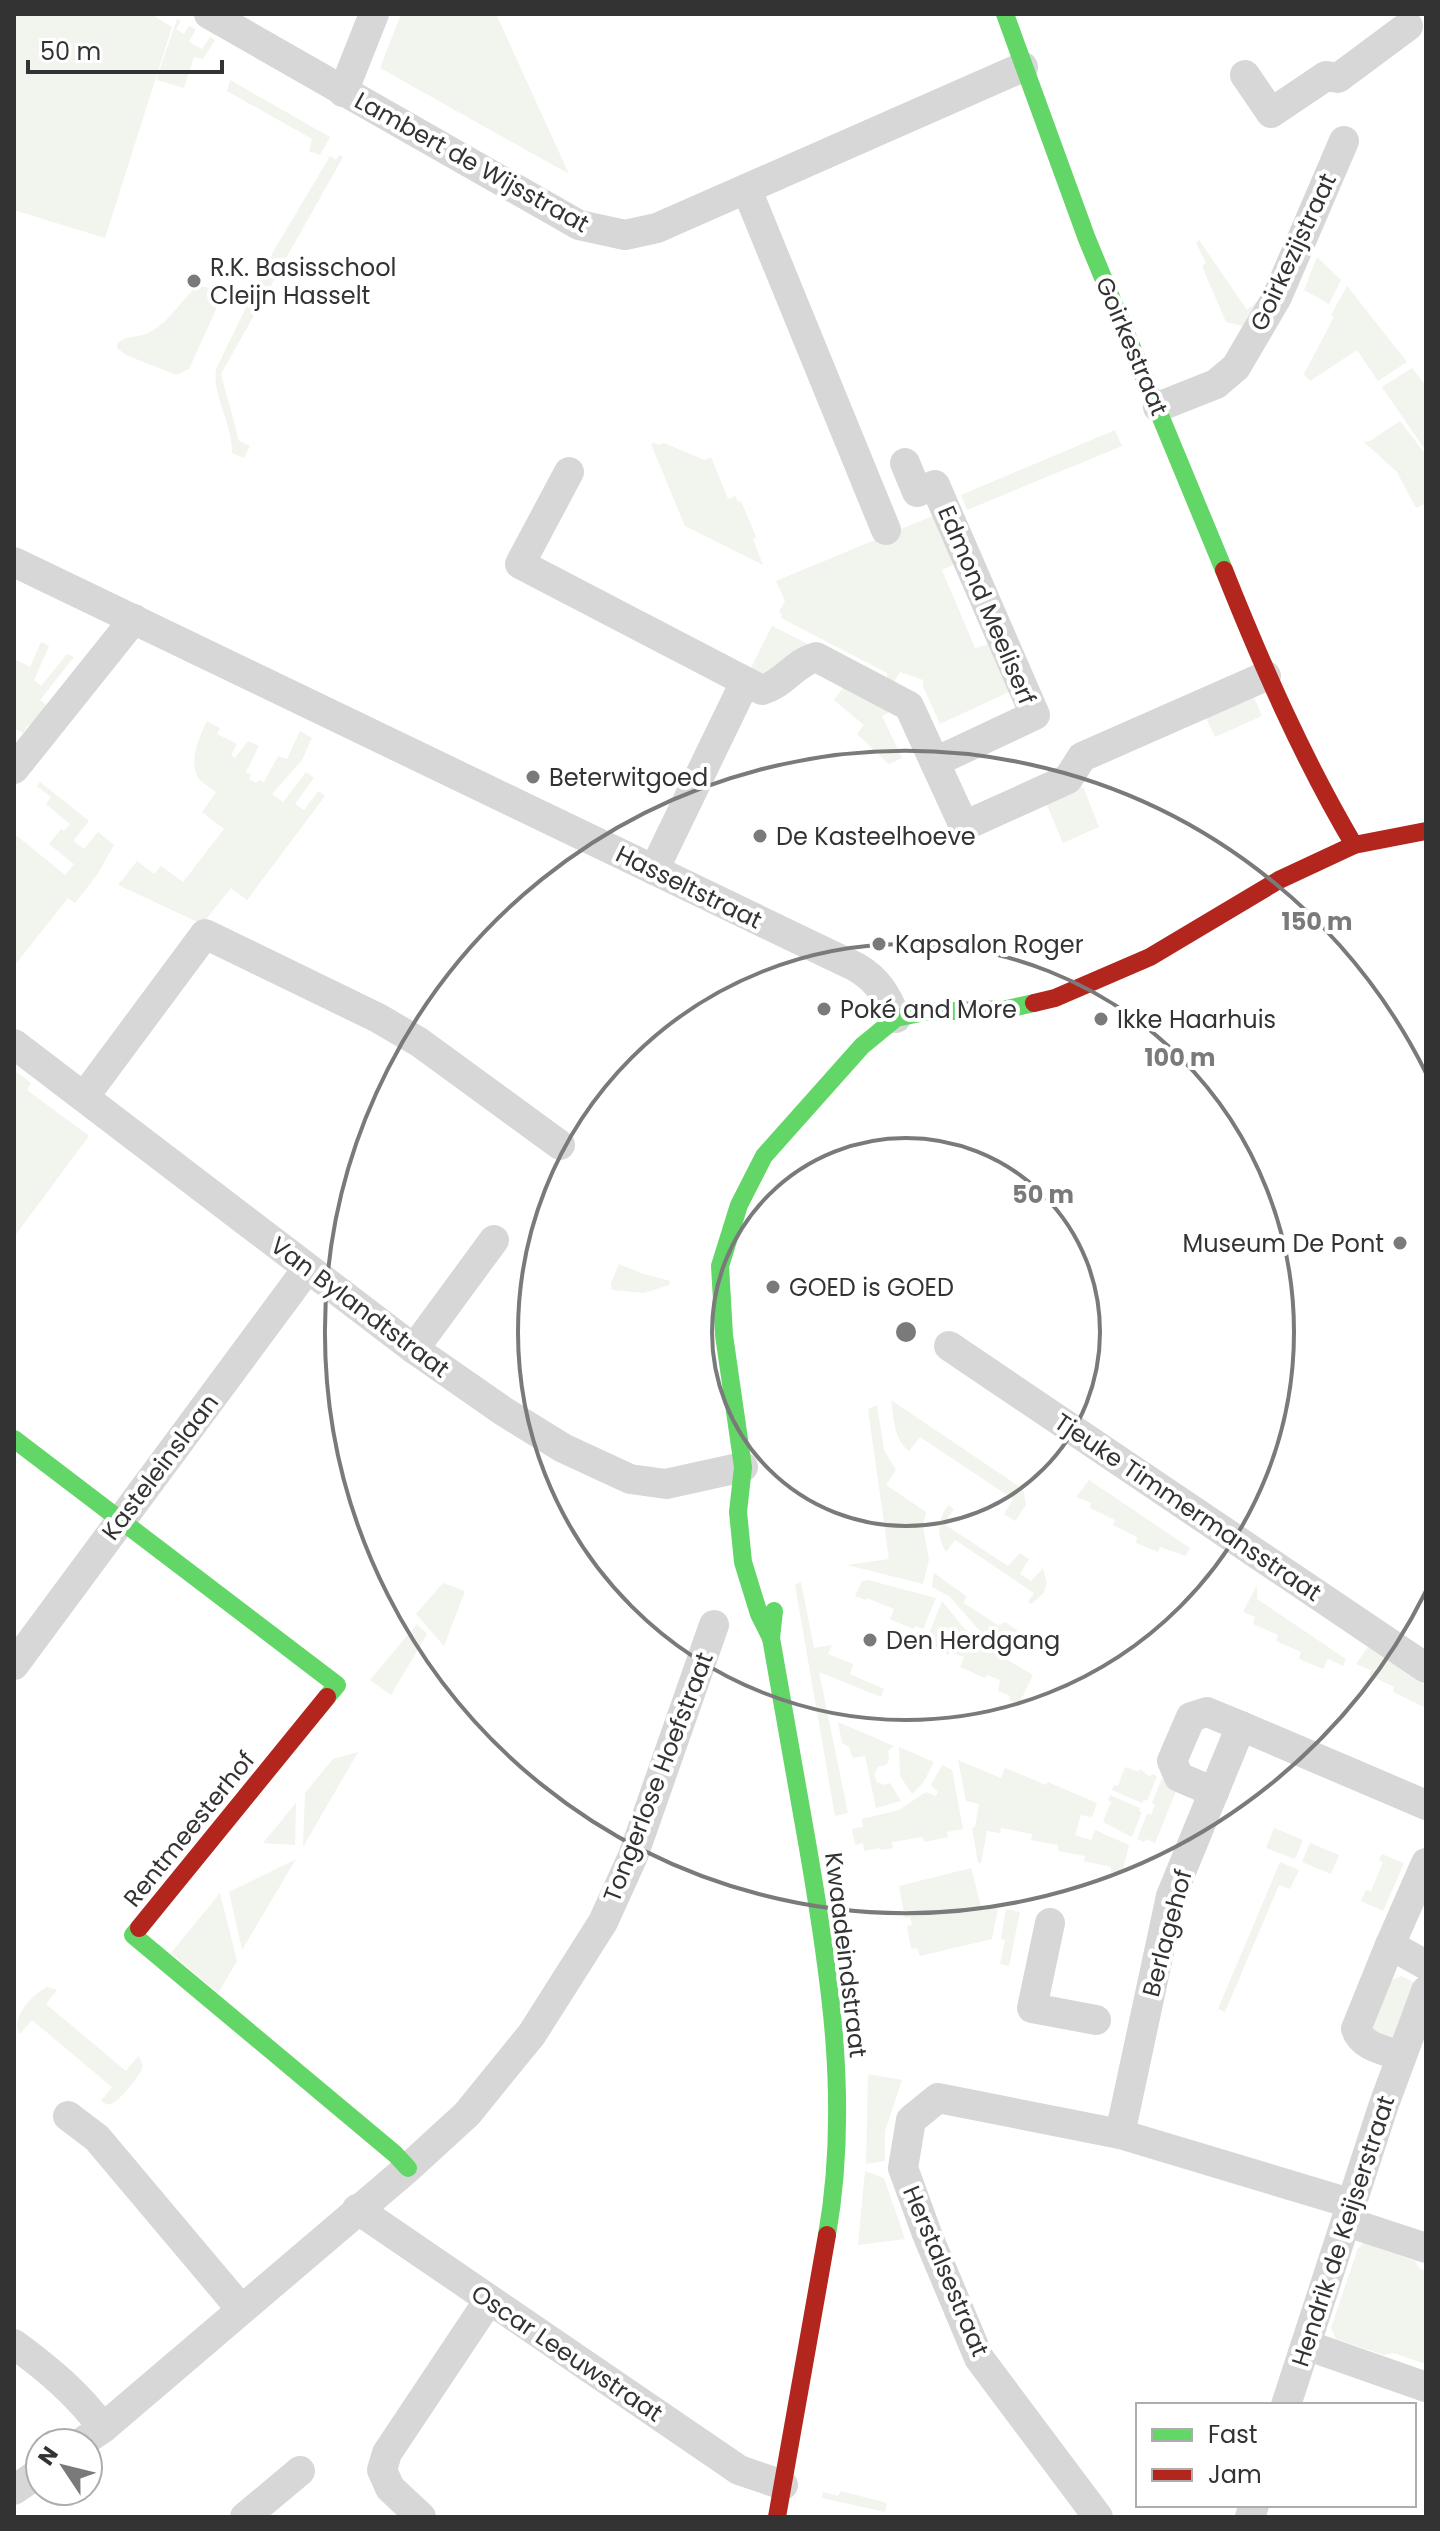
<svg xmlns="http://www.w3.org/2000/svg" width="1440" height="2531" viewBox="0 0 1440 2531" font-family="Poppins,sans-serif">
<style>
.green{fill:#f1f5ed}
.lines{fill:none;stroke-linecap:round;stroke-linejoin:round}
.street{stroke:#d7d7d7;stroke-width:30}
.fast{stroke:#63d668;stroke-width:18}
.jam{stroke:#b3261e;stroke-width:18}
.ring{fill:none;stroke:#7a7a7a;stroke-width:4}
.poi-dot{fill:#7a7a7a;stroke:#fff;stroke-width:3}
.labels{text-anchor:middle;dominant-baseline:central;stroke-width:8;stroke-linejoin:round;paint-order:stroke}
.street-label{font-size:24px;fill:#333;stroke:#fff}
.poi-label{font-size:24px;fill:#333;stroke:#fff;text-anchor:start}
.centre{fill:#7a7a7a;stroke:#fff;stroke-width:4}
.ring-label{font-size:24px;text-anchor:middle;font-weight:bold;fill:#7a7a7a;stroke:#fff;stroke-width:8;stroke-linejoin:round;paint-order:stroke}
</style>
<rect width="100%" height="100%" fill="#fff"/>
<g class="green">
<polygon points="14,14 151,14 172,27 105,238 14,210"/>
<polygon points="401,14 496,14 569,174 380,68"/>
<polygon points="177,19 181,21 176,29 184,34 189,26 196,29 189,42 202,49 210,37 215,40 203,59 194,57 184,88 156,80"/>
<polygon points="230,80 330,137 320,155 309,151 312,139 227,91"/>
<path d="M339 155 343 157 221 374 239 441 250 446 244 458 232 453C233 424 212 397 216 369L273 252 330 156 336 160Z"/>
<polygon points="1199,240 1247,310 1265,295 1247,327 1226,322 1202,266 1206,263 1196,243"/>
<polygon points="1317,257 1341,280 1329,304 1304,290"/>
<path d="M197 286 206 287 219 296 218 305 189 369 176 375 126 355 117 348V344C125 335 136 338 146 334 167 326 181 300 197 286Z"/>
<polygon points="1347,286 1407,362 1378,381 1357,350 1310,381 1304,374 1334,317 1331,315"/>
<polygon points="1412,368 1426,386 1426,451 1382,387"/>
<polygon points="1400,421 1426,455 1426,503 1416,508 1397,472 1364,442 1370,441"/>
<polygon points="1115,430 1122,446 967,510 961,495"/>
<polygon points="654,443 659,445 664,443 704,460 711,457 728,499 735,496 738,502 741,501 756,537 753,539 763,565 685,526 651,444"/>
<polygon points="940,513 958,562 942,570 975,648 992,643 1011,691 940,724 923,686 923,680 900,672 894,682 887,678 887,673 781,618 782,614 779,612 785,601 776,581"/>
<polygon points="772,626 814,647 775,677 750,670"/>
<polygon points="41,642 49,646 34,680 41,686 67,654 74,657 40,700 52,710 33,729 28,725 23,733 14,728 14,659 30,667"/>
<polygon points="846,683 890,712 882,716 902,758 889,764 857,734 864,725 834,700"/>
<polygon points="1253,695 1262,716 1215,737 1206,718"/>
<path d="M207 721 220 728 217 734 237 744 231 755 235 758 248 741 259 746 246 772 251 775 249 779 256 783 259 780 264 782 278 756 287 759 300 731 312 738 302 760 272 794 283 802 306 772 314 778 295 804 304 810 318 791 325 796 247 900 231 888 202 924 118 885 137 861 154 874 161 866 183 882 224 829 202 812 216 792C211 788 204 784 200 780 187 764 199 737 207 721Z"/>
<polygon points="40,782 89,821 73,841 84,849 98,832 114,845 97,875 75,903 68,898 14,966 14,840 17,836 65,875 74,864 49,844 61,829 64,831 70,824 46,804 51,797 37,786"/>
<polygon points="1083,787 1099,827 1063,843 1046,803"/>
<polygon points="14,1070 31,1083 27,1090 89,1136 14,1237"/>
<polygon points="619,1264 641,1273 670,1281 669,1285 644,1293 612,1290 611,1283"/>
<path d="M891 1400 1023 1489 1026 1505 1015 1521 1004 1514 1013 1499 920 1437 909 1451C893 1438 894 1419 891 1400Z"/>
<polygon points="877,1405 884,1450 896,1470 886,1485 926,1512 923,1527 929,1560 923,1584 847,1565 889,1559 868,1409"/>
<polygon points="1089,1480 1190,1548 1186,1556 1160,1547 1158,1552 1136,1543 1137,1537 1113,1525 1115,1520 1090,1508 1091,1503 1076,1497"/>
<path d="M948 1505 954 1509 944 1524 1008 1566 1020 1553 1029 1559 1020 1574 1031 1581 1043 1568 1047 1583 1044 1593 1031 1604 1028 1602 1034 1593 955 1540 946 1552C936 1536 937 1520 948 1505Z"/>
<polygon points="934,1573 966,1596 964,1603 999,1626 1005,1622 1018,1631 1007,1651 979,1630 949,1596 932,1587"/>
<polygon points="868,1580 936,1598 923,1629 915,1626 913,1629 890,1619 894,1609 867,1598 865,1600 855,1596 862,1581"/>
<polygon points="801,1582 814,1648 832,1645 828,1654 853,1664 850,1674 884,1689 881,1697 819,1672 848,1813 835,1816 795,1585"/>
<polygon points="443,1583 465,1591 444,1646 416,1614"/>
<polygon points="1257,1585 1257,1599 1346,1659 1343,1666 1328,1659 1323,1669 1299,1659 1301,1652 1276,1641 1278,1635 1253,1624 1255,1617 1243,1612"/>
<polygon points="942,1601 963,1627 984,1646 1033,1675 1019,1704 1009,1700 1010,1696 998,1691 1000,1680 987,1675 985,1678 960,1667 964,1657 950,1652 948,1655 926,1641"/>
<polygon points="417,1624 427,1634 391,1695 370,1680"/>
<polygon points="1368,1647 1426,1686 1426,1708 1393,1692 1394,1687 1369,1675 1371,1670 1356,1664"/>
<polygon points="838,1722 894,1746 888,1751 889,1758 887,1764 878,1767 874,1775 877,1782 885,1785 890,1783 901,1801 876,1808 865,1756 853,1758 849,1747 842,1743"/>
<polygon points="899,1747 934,1762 923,1783 912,1794 900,1776"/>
<polygon points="358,1752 303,1847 305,1793 333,1759"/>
<polygon points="958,1760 1001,1778 1005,1768 1046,1785 1048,1782 1097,1803 1092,1817 1081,1815 1075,1835 1091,1840 1095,1830 1129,1845 1122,1874 1111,1872 1111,1867 1084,1861 1085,1856 1058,1851 1058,1845 1031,1840 1032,1834 1001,1828 1000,1833 987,1831 981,1863 978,1863 972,1828 975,1827 979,1804 966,1801"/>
<polygon points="942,1765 952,1770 963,1829 947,1832 948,1837 924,1842 923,1837 892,1842 893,1848 881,1850 880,1848 864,1851 863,1843 855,1845 852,1829 863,1827 862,1819 899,1810 926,1792 936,1796 938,1792 931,1785"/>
<polygon points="1125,1767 1139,1772 1140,1769 1150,1777 1152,1774 1157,1776 1147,1801 1144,1800 1142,1803 1112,1790 1114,1785 1118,1786"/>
<polygon points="1162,1778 1177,1789 1155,1843 1146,1839 1144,1842 1137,1839 1147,1814 1151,1815 1155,1805 1152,1803"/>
<polygon points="1110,1795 1140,1808 1139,1811 1142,1812 1132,1837 1103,1822 1111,1802 1108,1800"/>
<polygon points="296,1803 295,1845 263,1843"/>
<polygon points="1274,1828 1303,1840 1295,1859 1266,1848"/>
<polygon points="1310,1843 1339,1855 1331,1874 1302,1862"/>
<polygon points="1382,1854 1404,1863 1383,1911 1361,1901 1366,1890 1371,1891 1383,1862 1379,1860"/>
<polygon points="296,1859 242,1950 229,1892"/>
<polygon points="1280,1862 1299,1870 1290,1889 1279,1885 1225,2012 1218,2009"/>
<polygon points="971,1868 982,1911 998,1908 992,1939 920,1956 917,1948 911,1949 907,1926 912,1925 910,1917 905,1918 899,1886"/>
<polygon points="220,1893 237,1961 218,1993 171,1953"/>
<polygon points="1006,1909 1020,1912 1009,1966 1000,1964 1005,1940 1001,1939"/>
<polygon points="1401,1976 1415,1983 1402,2033 1391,2040 1373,2030 1373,2026 1391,1980"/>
<path d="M47 1987 57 1990 46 2004 126 2071 138 2056C141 2061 143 2062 142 2068 141 2074 119 2101 113 2103 108 2106 106 2104 101 2101L112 2087 32 2020 20 2034C9 2019 33 1994 47 1987Z"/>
<polygon points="868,2074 902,2080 885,2131 885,2161 866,2164"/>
<polygon points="865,2171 884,2178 905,2239 858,2245"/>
<polygon points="1364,2243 1415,2261 1420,2269 1426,2271 1426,2364 1393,2353 1384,2355 1336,2339 1331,2328 1358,2248"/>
<polygon points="841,2491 887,2503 885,2512 822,2498 823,2492 838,2496"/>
</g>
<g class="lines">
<g class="street">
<polyline points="209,14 579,225 625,235 657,228 1023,67"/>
<polyline points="1245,75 1271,113 1326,76 1338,78 1408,26"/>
<polyline points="343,92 374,14"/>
<polyline points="747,190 886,530"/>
<polyline points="1158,407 1216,384 1236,367 1277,297 1344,141"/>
<polyline points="905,463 917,492 935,485 1035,715 935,762"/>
<path d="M569 472 520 564 762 690C784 684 793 664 816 657L909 706 964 826 1068 779 1082 757 1266 676"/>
<path d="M14 562 856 967C878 980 886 994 896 1018"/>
<polyline points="14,769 134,619"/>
<polyline points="654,870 745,682"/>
<polyline points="14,1044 414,1349 503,1411 563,1448 630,1479 666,1484 743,1467"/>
<polyline points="84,1097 205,934 378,1018 419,1042 560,1145"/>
<polyline points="949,1346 1426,1668"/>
<polyline points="414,1349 494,1240"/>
<polyline points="14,1665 307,1269"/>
<polyline points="1214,1792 1179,1777 1172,1761 1191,1717 1207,1712 1241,1726"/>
<polyline points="1426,1863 1390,1945 1426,1965"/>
<polyline points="1050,1923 1032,2008 1096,2020"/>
<path d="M1390 1945 1356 2029C1362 2047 1384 2050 1401 2056"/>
<polyline points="68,2116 97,2138 241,2309"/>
<polyline points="1120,2134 1171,1896 1241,1726 1426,1805"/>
<polyline points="357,2209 739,2470 783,2485"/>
<polyline points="1347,2222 1426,2248"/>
<path d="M14 2344C48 2369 78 2394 103 2428"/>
<polyline points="1306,2345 1426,2387"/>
<polyline points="1286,2405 1384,2104 1426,1991"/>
<polyline points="81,2443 103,2428 408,2168 467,2114 532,2034 603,1922 633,1856 714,1625"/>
<polyline points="14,2490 40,2472"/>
<polyline points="245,2517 300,2471"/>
<polyline points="421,2517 390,2488 382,2470 387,2453 489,2300"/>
<polyline points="1098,2517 979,2358 927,2234 903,2168 911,2120 938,2098 1120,2134 1353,2204"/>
<polyline points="1250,2517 1254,2505"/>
</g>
<g class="fast">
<polyline points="1005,14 1087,239 1224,570"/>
<polyline points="14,1439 337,1685 327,1697"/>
<path d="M774 1611 771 1638C783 1708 796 1778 808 1848 830 1976 850 2105 827 2235"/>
<polyline points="771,1638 759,1614 743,1562 738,1512 743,1467 724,1335 720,1266 739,1205 764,1156 862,1046 896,1018 925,1012 1007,1009 1034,1003"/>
<polyline points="139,1928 133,1935 395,2154 408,2168"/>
</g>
<g class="jam">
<path d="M1224 570C1262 665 1302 757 1354 845"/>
<polyline points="1034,1003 1055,998 1150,957 1279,880 1354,845 1426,831"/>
<polyline points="139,1928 327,1697"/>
<polyline points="777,2517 827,2235"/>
</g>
</g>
<g class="ring">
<circle cx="906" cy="1332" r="194"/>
<circle cx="906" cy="1332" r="388"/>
<path d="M1426 1591A581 581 0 1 1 1426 1073"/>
</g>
<g class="poi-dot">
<circle cx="194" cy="281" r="8"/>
<circle cx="533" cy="777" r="8"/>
<circle cx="760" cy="836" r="8"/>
<circle cx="879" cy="944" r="8"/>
<circle cx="824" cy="1009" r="8"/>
<circle cx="1101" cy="1019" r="8"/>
<circle cx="1400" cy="1243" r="8"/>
<circle cx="773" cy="1287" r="8"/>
<circle cx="870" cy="1640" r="8"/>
</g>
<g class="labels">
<g class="street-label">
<text transform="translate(472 162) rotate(29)">Lambert de Wijsstraat</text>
<text transform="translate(1293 252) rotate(-65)">Goirkezijstraat</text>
<text transform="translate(1132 346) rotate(67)">Goirkestraat</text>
<text transform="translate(987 605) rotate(67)">Edmond Meeliserf</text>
<text transform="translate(689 887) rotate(26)">Hasseltstraat</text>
<text transform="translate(360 1307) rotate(37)">Van Bylandtstraat</text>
<text transform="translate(160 1467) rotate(-53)">Kasteleinslaan</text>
<text transform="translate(1188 1507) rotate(34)">Tjeuke Timmermansstraat</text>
<text transform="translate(658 1777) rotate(-69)">Tongerlose Hoefstraat</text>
<text transform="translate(189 1829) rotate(-51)">Rentmeesterhof</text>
<text transform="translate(1167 1933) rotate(-75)">Berlagehof</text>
<text transform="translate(846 1955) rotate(83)">Kwaadeindstraat</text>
<text transform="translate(1343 2231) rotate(-72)">Hendrik de Keijserstraat</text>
<text transform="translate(946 2271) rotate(67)">Herstalsestraat</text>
<text transform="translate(567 2353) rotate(34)">Oscar Leeuwstraat</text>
</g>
<g class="poi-label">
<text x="210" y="267">R.K. Basisschool<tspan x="210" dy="28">Cleijn Hasselt</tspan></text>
<text x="549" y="777">Beterwitgoed</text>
<text x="776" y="836">De Kasteelhoeve</text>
<text x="895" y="944">Kapsalon Roger</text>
<text x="840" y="1009">Poké and More</text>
<text x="1117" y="1019">Ikke Haarhuis</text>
<text x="1384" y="1243" text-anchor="end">Museum De Pont</text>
<text x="789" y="1287">GOED is GOED</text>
<text x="886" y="1640">Den Herdgang</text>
</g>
</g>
<circle cx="906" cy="1332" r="12" class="centre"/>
<g class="ring-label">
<text x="1317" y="930">150 m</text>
<text x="1180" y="1066">100 m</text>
<text x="1043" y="1203">50 m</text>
</g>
<rect width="1440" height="2531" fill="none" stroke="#333333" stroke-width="32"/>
<rect x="1136" y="2403" width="280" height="104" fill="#ffffff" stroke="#adadad" stroke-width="2"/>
<rect x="1152" y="2429" width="40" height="12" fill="#63d668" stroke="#adadad" stroke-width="2"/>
<text x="1208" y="2443" font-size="24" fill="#333333">Fast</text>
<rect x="1152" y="2469" width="40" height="12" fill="#b3261e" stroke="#adadad" stroke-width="2"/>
<text x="1208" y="2483" font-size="24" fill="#333333">Jam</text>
<g transform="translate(64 2467) rotate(305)"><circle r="38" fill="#ffffff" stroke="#adadad" stroke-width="2"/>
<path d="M0-6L14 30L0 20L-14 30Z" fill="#7a7a7a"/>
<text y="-12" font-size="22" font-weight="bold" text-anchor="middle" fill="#333333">N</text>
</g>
<path d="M28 60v12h194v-12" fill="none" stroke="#333333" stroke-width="4"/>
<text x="40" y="60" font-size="24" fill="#333333" stroke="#ffffff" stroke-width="6" paint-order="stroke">50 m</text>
</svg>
